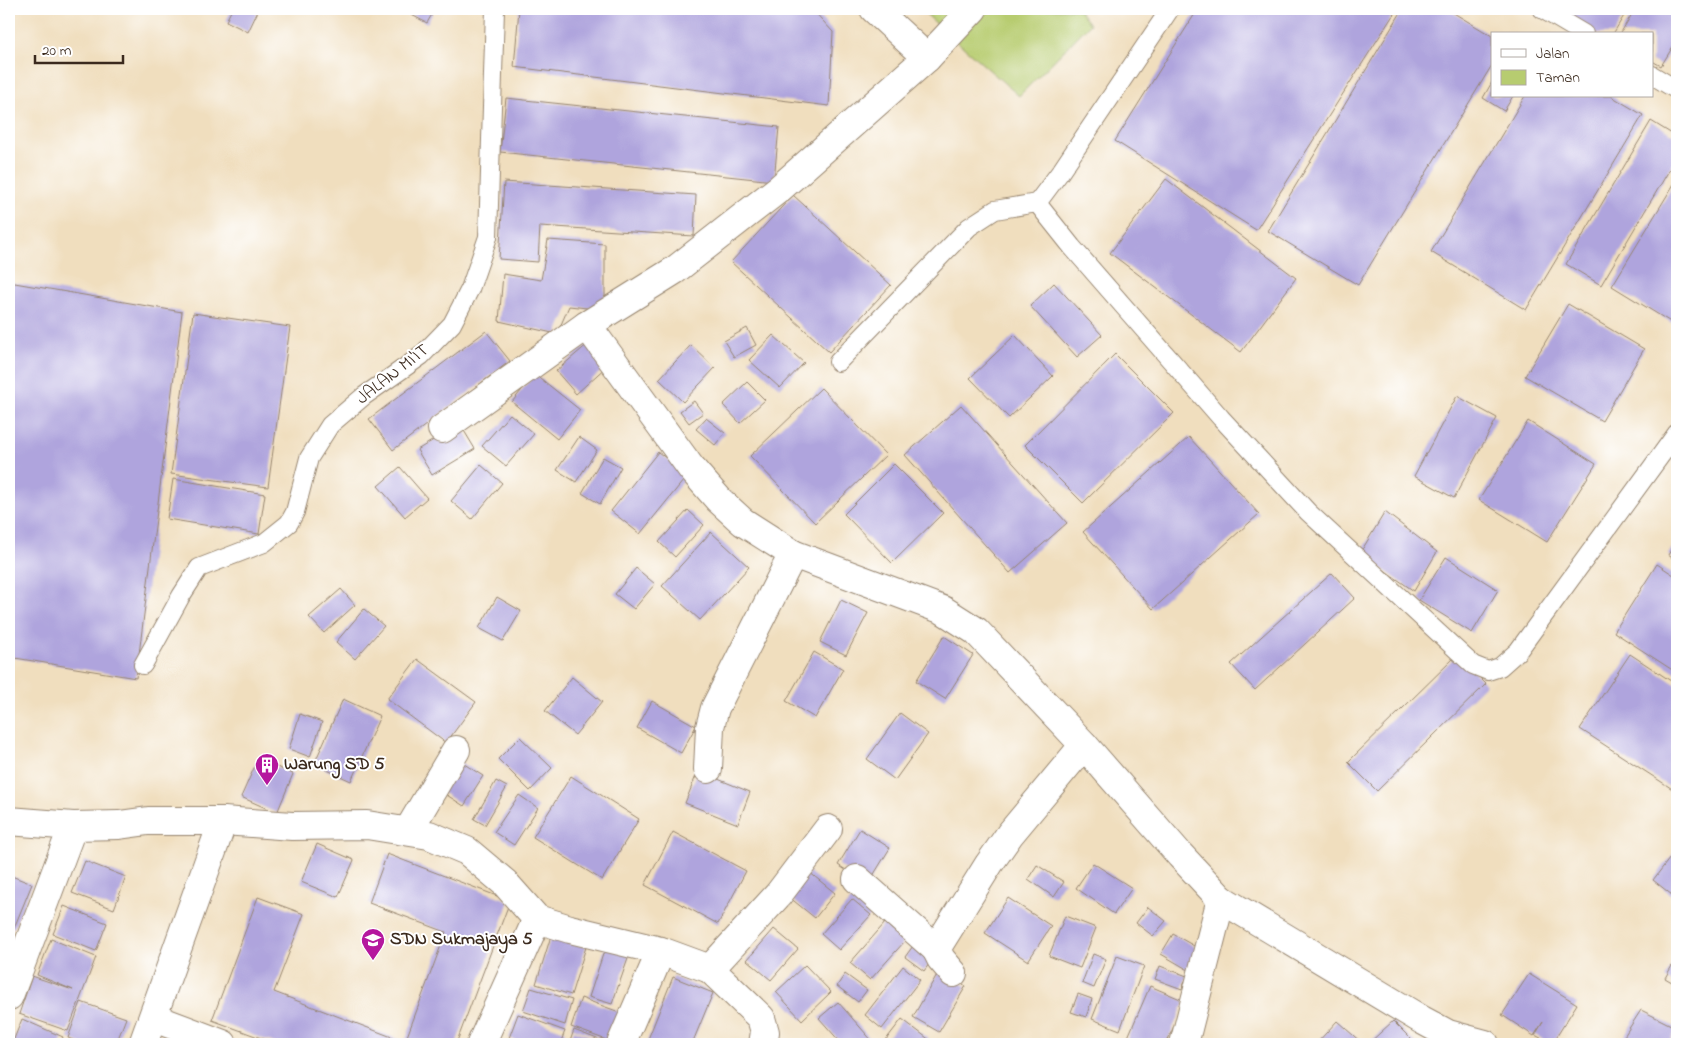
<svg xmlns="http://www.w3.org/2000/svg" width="1686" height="1053" viewBox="0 0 1686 1053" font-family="'Indie Flower',sans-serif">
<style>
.green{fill:#b7cc70;stroke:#797b47}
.building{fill:#afa4dd}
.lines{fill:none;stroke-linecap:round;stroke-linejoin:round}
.lane-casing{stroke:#96846e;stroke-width:20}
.street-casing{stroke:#96846e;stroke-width:30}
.lane{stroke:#fff;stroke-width:18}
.street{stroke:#fff;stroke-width:28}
.labels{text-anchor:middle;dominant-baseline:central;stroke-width:4;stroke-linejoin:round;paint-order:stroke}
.street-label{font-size:18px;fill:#3b2a1e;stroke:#fff}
.poi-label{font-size:18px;font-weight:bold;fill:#3b2a1e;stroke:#fff;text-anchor:start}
</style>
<rect width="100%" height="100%" fill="#fff"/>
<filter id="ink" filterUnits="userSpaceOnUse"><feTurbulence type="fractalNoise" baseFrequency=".02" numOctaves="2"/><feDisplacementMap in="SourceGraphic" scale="10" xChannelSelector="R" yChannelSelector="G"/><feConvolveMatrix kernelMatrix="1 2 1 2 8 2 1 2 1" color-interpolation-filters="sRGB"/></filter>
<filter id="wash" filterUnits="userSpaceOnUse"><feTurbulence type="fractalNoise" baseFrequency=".0096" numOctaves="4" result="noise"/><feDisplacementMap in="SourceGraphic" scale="20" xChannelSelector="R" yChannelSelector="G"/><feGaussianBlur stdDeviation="1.12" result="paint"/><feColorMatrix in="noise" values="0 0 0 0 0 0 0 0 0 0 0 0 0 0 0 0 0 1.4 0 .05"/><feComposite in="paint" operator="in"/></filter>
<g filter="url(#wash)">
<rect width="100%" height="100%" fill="#f0debe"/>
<polygon class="green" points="920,9 1078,9 1090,24 1019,96"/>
<g id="blocks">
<g class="building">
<polygon points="232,9 259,9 248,32 226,21"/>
<polygon points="400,9 435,9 427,23"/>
<polygon points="519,9 812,9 833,32 829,106 514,67"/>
<polygon points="1198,9 1397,9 1256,230 1115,141"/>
<polygon points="1403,9 1447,9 1492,36 1492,65 1358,285 1268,231"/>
<polygon points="1553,9 1628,9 1613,34 1595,34"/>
<polygon points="1635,9 1677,9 1677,40 1661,66 1652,61 1652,34 1620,34"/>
<polygon points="1492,82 1492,96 1513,96 1504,111 1483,98"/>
<polygon points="1525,96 1611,96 1643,115 1526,310 1431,252"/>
<polygon points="506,98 779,127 774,181 500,152"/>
<polygon points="1651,121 1677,137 1677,157 1601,285 1566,264"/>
<polygon points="1166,179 1296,278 1241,352 1110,253"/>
<polygon points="1677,179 1677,326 1612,286"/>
<polygon points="504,182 696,195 694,236 540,226 538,262 499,259"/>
<polygon points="793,195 891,285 829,352 731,262"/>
<polygon points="548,240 605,244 605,310 569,306 557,334 499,321 503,274 541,280"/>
<polygon points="9,282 182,312 136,678 9,657"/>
<polygon points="1054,283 1102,335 1077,357 1030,306"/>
<polygon points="1568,304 1644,349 1602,421 1525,376"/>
<polygon points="193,313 290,327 268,487 171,474"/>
<polygon points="747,328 756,345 734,357 724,341"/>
<polygon points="486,331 510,361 393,450 369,419"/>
<polygon points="773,335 804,363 780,388 749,360"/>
<polygon points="1015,335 1053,376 1009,418 970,378"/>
<polygon points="589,343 608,365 576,394 556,371"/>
<polygon points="691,345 715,368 683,402 659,379"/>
<polygon points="1115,354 1174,413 1083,503 1025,445"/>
<polygon points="535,374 580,410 557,439 512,402"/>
<polygon points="747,382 765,400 740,423 723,405"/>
<polygon points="821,388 886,455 815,523 750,456"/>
<polygon points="1457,396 1497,418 1454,498 1414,476"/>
<polygon points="694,401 703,413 689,423 680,411"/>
<polygon points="961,405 1067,523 1010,573 905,455"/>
<polygon points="510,414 534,434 506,466 482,446"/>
<polygon points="706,418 725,433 715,445 696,429"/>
<polygon points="1528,421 1596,464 1547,542 1479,500"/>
<polygon points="460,424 475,449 432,475 417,450"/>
<polygon points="579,437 597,450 576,482 557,470"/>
<polygon points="1189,437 1259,514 1153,609 1083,532"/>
<polygon points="658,452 688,475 640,534 611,511"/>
<polygon points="603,457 621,467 600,504 582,493"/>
<polygon points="894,464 943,513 892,563 844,514"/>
<polygon points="481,465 502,483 472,519 451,501"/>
<polygon points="400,467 427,498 405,517 378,486"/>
<polygon points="173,479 265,494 259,534 167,519"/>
<polygon points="688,510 704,525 675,557 659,542"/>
<polygon points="1385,512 1437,552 1414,591 1360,553"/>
<polygon points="711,532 749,567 700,620 662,586"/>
<polygon points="1677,540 1677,561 1668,555"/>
<polygon points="1446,557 1498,590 1472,633 1419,600"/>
<polygon points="1657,564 1677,577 1677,673 1614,632"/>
<polygon points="636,568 655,584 634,609 615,594"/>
<polygon points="1332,573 1355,598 1255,690 1231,664"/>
<polygon points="341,589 355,605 324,633 309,617"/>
<polygon points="497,597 521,611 503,641 479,628"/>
<polygon points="841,600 868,613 846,655 820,642"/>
<polygon points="364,609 384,626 355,659 336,642"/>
<polygon points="944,636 973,655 945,699 916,681"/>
<polygon points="814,652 843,669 815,718 786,701"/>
<polygon points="1630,654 1677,685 1677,792 1580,729"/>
<polygon points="1457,655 1486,684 1377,791 1348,762"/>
<polygon points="417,659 476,702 446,743 387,699"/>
<polygon points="572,677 602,702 575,735 545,711"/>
<polygon points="343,699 380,716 351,781 314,764"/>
<polygon points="652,701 696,726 681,753 637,728"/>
<polygon points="900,713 928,734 895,780 867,759"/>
<polygon points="300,714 322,722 310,757 289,749"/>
<polygon points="520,737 552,768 530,791 498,759"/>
<polygon points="258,759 293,774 277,813 241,797"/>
<polygon points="461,762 483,776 464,806 442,792"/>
<polygon points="698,771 750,792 738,824 685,803"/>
<polygon points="571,776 639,819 602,880 533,837"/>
<polygon points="496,781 507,787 485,825 474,819"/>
<polygon points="519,795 538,808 514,845 494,832"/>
<polygon points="860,829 890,848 868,884 838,865"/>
<polygon points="673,832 746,871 718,924 645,885"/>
<polygon points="317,844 354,860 338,897 301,882"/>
<polygon points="387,854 510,901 456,1044 277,1044 212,1020 258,897 304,914 274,992 405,1042 446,932 369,903"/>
<polygon points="1673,854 1677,858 1677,899 1653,880"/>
<polygon points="85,861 126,877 114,909 72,893"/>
<polygon points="1093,863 1132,888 1114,914 1076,888"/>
<polygon points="1037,865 1064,882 1054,897 1028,879"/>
<polygon points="809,872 835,893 815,918 789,897"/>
<polygon points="9,875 32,884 14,928 9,926"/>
<polygon points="1008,898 1051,926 1028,961 985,933"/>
<polygon points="852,899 871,915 839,950 821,934"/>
<polygon points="64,906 107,923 96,951 53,934"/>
<polygon points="1148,907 1166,921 1153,936 1136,923"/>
<polygon points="1065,916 1096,928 1080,968 1049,956"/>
<polygon points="885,923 905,941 870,980 850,963"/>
<polygon points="774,929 798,949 771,980 747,960"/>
<polygon points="1173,934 1203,951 1192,972 1161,954"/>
<polygon points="551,936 586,947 571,995 536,984"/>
<polygon points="51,939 96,957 68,1031 19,1014 32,976 73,990 37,975"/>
<polygon points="918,939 937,953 924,971 905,957"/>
<polygon points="606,945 630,953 612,1004 589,997"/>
<polygon points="1093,954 1106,959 1094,988 1082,983"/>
<polygon points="1117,956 1144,966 1120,1030 1092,1019"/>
<polygon points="1677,957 1677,985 1665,978"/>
<polygon points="805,965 831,992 802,1020 776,992"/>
<polygon points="903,966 920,980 882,1029 865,1015"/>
<polygon points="1160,966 1187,976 1182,989 1155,979"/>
<polygon points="939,971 966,986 939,1032 913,1017"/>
<polygon points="845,974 867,990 858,1002 837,986"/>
<polygon points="1529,974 1577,1004 1552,1044 1535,1035 1543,1022 1534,1036 1502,1015"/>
<polygon points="673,977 713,993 692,1044 646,1044"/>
<polygon points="1150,986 1185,1001 1166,1044 1125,1044"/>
<polygon points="531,988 572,1000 565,1025 523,1011"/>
<polygon points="1078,994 1092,999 1086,1017 1071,1012"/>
<polygon points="581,998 622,1013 612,1042 571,1027"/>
<polygon points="81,1002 126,1018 116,1044 83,1044 68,1038"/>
<polygon points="838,1002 874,1043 872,1044 842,1044 819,1018"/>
<polygon points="1641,1010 1677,1028 1669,1044 1619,1044"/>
<polygon points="518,1014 565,1031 560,1044 525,1044 509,1038"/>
<polygon points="22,1019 63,1037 60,1044 12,1044"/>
<polygon points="902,1019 935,1044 888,1044 885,1041"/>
<polygon points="1337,1021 1362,1043 1361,1044 1316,1044"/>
<polygon points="1393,1021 1416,1044 1368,1044"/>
<polygon points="574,1030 610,1044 569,1044"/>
</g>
</g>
</g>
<g filter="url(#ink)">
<use href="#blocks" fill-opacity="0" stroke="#96846e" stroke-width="1"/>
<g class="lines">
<g class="lane-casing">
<g id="lane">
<polyline points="1170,9 1061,171 1037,203 1072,247 1221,418 1308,512 1473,665 1488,671 1500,667 1518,651 1677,433"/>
<polyline points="1542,9 1584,34"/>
<polyline points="1652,75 1677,90"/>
<polyline points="838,362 969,227 995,210 1037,203"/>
<polyline points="143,665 181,596 199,568 264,543 289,523 295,512 309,458 330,425 364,396 421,356 452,324 470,289 488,237 495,9"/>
</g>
</g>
<g class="street-casing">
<g id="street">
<polyline points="874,9 927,58"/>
<polyline points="587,325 691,468 719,500 743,522 793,554 943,610 976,631 1084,745 1180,855 1221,899 1422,1020 1448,1034 1485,1044"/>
<polyline points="442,429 587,325 675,270 780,188 927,58 973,9"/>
<polyline points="708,769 710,727 715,708 793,554"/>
<polyline points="9,821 73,826 119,825 148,821 223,821 292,826 367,825 429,835 467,851 505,883 537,919 570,929 661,951 710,969 761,1018 765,1032 763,1044"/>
<polyline points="408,831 456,750"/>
<polyline points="857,879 936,949"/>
<polyline points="710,969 778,895 828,829"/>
<polyline points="953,973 941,959 936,949 989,864 1010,834 1084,745"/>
<polyline points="9,996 73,826"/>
<polyline points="154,1018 223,1044"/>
<polyline points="143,1044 223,821"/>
<polyline points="481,1044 537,919"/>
<polyline points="621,1044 661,951"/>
<polyline points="1184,1044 1221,899"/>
</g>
</g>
<use href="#lane" class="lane"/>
<use href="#street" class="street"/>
</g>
</g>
<defs>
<g id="building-pin" transform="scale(1.25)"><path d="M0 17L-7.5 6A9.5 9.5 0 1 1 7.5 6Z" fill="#b5179e" stroke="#fff"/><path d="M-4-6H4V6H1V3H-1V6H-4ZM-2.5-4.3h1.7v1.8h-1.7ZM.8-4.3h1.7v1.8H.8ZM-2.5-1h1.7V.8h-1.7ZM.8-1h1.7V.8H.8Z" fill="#fff"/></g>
<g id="school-pin" transform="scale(1.25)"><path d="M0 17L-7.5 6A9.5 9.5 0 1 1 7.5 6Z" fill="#b5179e" stroke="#fff"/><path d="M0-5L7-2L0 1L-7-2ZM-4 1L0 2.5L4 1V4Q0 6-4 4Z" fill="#fff"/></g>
</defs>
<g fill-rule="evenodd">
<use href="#building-pin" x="267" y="765"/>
<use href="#school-pin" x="373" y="940"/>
</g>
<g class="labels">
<g class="street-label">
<text transform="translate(393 375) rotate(-38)">JALAN MI'IT</text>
</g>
<g class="poi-label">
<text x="284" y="765">Warung SD 5</text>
<text x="390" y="940">SDN Sukmajaya 5</text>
</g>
</g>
<rect width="1686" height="1053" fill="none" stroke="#fff" stroke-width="30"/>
<rect x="1491" y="32" width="162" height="65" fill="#ffffff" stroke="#b1aaa5"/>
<rect x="1501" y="49" width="25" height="8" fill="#ffffff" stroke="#b1aaa5"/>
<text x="1536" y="58" font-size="15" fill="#3b2a1e">Jalan</text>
<rect x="1501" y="70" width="25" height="15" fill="#b7cc70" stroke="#b1aaa5"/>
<text x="1536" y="82" font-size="15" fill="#3b2a1e">Taman</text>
<path d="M35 55v8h88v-8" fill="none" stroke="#3b2a1e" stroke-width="2.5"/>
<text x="42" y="55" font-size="15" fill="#3b2a1e" stroke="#ffffff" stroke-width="4" paint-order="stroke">20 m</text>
</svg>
